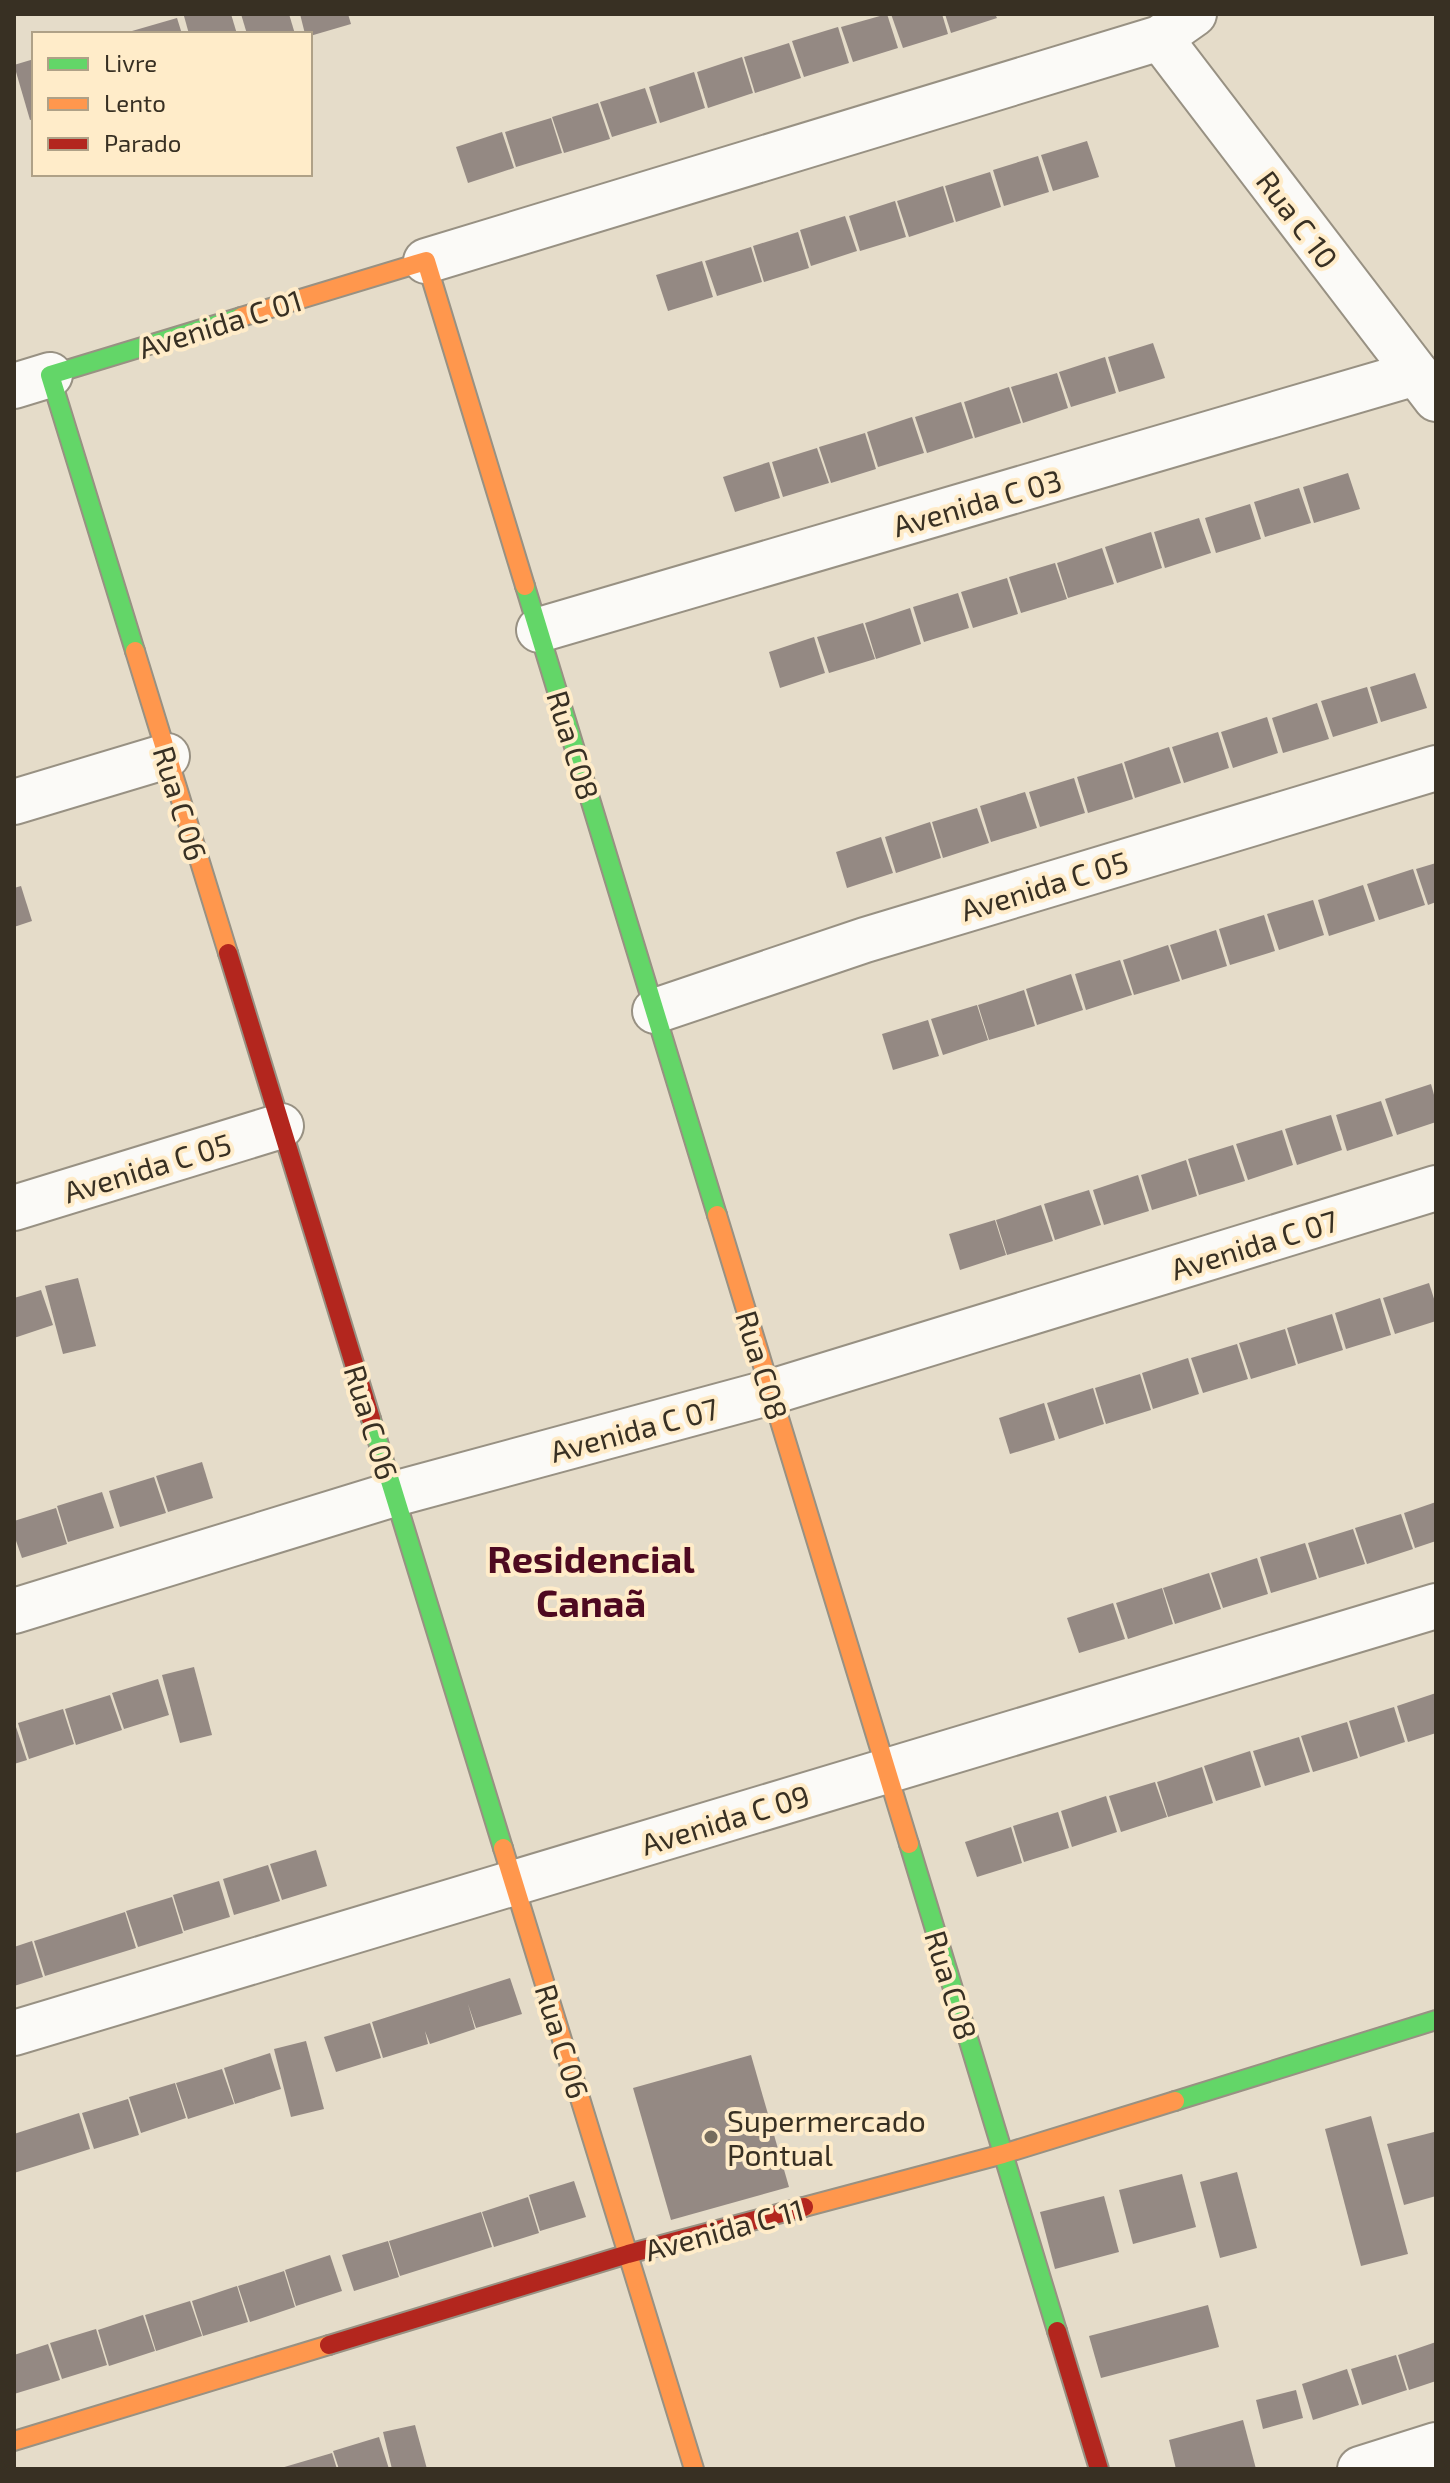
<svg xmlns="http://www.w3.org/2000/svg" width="1450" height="2483" viewBox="0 0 1450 2483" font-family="'Exo 2',sans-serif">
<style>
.building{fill:#948983}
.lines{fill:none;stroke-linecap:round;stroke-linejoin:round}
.street-casing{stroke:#989183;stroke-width:48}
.fast-casing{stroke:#989183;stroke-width:22}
.slow-casing{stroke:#989183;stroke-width:22}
.jam-casing{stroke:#989183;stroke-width:22}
.street{stroke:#fbfaf7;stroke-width:44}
.fast{stroke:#63d668;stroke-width:18}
.slow{stroke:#ff974d;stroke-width:18}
.jam{stroke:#b3261e;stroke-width:18}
.poi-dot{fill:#756c5d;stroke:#ffecc9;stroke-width:3}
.labels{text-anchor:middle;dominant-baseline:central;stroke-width:8;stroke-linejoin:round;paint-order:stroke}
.street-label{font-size:30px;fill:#383023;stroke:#ffecc9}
.poi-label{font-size:30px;fill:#383023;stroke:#ffecc9;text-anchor:start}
.district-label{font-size:38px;font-weight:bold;fill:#4e0920;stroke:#ffecc9}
</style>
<rect width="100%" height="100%" fill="#e5dcc9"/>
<g class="building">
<polygon points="191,14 231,14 237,34 189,34 184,16"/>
<polygon points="241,14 289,14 295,34 247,34"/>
<polygon points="300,14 348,14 351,24 310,36 305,34"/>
<polygon points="887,14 898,48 853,62 841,27"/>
<polygon points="891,14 942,14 948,34 903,48"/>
<polygon points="945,14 995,14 997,18 951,33"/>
<polygon points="177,18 182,34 133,34 132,31"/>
<polygon points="838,27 849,63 804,77 792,41"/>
<polygon points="789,43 801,78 755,93 744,57"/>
<polygon points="742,57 753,93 708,108 697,72"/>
<polygon points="34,59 34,119 30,120 14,65"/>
<polygon points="694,72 705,108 660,123 649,87"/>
<polygon points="645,88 657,123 612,137 600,102"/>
<polygon points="598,103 610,139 564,153 552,117"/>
<polygon points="551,118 562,153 516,167 505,132"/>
<polygon points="502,132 514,168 468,183 456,147"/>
<polygon points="1087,141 1099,177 1053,191 1041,155"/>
<polygon points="1038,156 1049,192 1004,206 993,170"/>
<polygon points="990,172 1001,207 956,222 945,186"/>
<polygon points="943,186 954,222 909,237 897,201"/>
<polygon points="895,201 906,237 860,251 849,216"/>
<polygon points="845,216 857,251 811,266 800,230"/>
<polygon points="798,232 809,268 764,282 753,246"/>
<polygon points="751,247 762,282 717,296 705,261"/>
<polygon points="702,261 713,297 668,311 656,275"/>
<polygon points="1153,343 1165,378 1119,392 1108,357"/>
<polygon points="1105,357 1116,393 1071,407 1059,372"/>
<polygon points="1057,373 1068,408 1023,423 1011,387"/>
<polygon points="1009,387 1021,423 975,438 964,402"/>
<polygon points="961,402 973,438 927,453 915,417"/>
<polygon points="912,417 924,453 878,467 867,432"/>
<polygon points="865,433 876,469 831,483 819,447"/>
<polygon points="817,448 829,483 783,497 772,462"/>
<polygon points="769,462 780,498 735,512 723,477"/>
<polygon points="1348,473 1360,509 1314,523 1303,487"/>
<polygon points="1299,488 1311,523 1265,537 1254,502"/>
<polygon points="1250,504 1261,539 1216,553 1205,518"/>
<polygon points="1199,518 1211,553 1165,568 1154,532"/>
<polygon points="1151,532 1162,568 1117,583 1105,547"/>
<polygon points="1102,548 1114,584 1068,598 1057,563"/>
<polygon points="1055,563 1067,599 1021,613 1009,577"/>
<polygon points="1007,578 1018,614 973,628 961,592"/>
<polygon points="958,593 969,628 924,642 913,607"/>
<polygon points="910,608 921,644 876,659 865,623"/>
<polygon points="863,623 875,659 829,673 817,637"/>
<polygon points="814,637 825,673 780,688 769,652"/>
<polygon points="1415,673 1427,708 1381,722 1370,687"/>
<polygon points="1367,687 1378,723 1333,737 1321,701"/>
<polygon points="1317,703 1329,739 1283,753 1272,718"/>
<polygon points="1267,717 1278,753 1233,768 1221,732"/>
<polygon points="1218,732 1229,768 1184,783 1172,747"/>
<polygon points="1169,747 1181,783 1135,798 1124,762"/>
<polygon points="1122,763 1133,799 1088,813 1077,777"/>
<polygon points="1074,778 1085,813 1040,827 1029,792"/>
<polygon points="1025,792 1037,828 991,842 980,806"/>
<polygon points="977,808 989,843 943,858 932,822"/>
<polygon points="930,822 941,858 896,873 885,837"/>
<polygon points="881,837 893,873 847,888 836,852"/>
<polygon points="1436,863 1436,902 1428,905 1416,869"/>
<polygon points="1413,869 1425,905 1379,920 1367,884"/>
<polygon points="1363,885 1375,921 1329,936 1318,900"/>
<polygon points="21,886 32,921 14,927 14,888"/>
<polygon points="1313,900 1324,935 1279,950 1267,914"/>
<polygon points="1264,915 1275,951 1230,965 1219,929"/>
<polygon points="1216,930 1227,966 1182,980 1170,945"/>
<polygon points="1168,945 1180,981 1134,995 1123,960"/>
<polygon points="1120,960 1132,995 1086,1010 1075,974"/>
<polygon points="1071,974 1083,1010 1037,1025 1026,989"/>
<polygon points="1024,990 1035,1026 989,1040 978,1005"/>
<polygon points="977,1005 988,1040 943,1055 931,1019"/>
<polygon points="928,1020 939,1056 893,1070 882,1034"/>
<polygon points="1431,1084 1436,1102 1436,1122 1397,1135 1385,1099"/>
<polygon points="1381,1101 1393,1136 1347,1151 1336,1115"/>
<polygon points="1331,1115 1342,1150 1297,1165 1285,1129"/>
<polygon points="1282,1130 1293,1165 1248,1180 1236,1144"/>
<polygon points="1233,1145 1245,1181 1199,1195 1188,1159"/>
<polygon points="1186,1160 1197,1196 1152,1210 1141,1175"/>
<polygon points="1138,1175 1149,1211 1104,1225 1093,1190"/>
<polygon points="1089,1190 1101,1225 1055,1240 1044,1204"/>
<polygon points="1041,1205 1053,1241 1007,1255 996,1220"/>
<polygon points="995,1220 1006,1255 960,1270 949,1234"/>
<polygon points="78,1278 96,1346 63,1354 45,1286"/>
<polygon points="1429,1283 1436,1305 1436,1321 1395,1334 1383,1298"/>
<polygon points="41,1290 53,1325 14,1338 14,1298"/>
<polygon points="1380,1298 1391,1335 1346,1349 1335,1313"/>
<polygon points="1332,1314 1343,1350 1298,1364 1287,1328"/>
<polygon points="1285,1329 1296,1365 1251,1379 1239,1343"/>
<polygon points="1237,1344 1248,1379 1203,1393 1191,1358"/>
<polygon points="1188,1358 1199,1394 1153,1409 1142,1373"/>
<polygon points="1140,1374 1151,1410 1106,1424 1095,1388"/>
<polygon points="1093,1388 1104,1424 1059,1439 1047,1403"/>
<polygon points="1044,1403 1055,1440 1010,1454 999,1418"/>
<polygon points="202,1462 213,1498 168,1512 156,1476"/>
<polygon points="154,1477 166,1513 120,1527 109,1491"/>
<polygon points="102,1492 114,1528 68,1542 57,1506"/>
<polygon points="1436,1502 1436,1541 1415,1548 1404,1513"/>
<polygon points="56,1508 67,1544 22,1558 14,1535 14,1521"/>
<polygon points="1401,1514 1413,1549 1367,1564 1355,1528"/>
<polygon points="1353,1529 1365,1564 1319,1578 1308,1543"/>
<polygon points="1305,1543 1317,1579 1271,1593 1260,1557"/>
<polygon points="1257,1558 1268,1594 1223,1608 1211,1573"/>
<polygon points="1209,1573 1221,1609 1175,1624 1163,1588"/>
<polygon points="1162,1588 1173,1624 1128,1639 1116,1603"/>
<polygon points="1113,1603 1125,1639 1079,1653 1067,1618"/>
<polygon points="194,1667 212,1735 180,1743 162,1675"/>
<polygon points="158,1679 169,1715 124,1729 112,1693"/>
<polygon points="1436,1693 1436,1733 1408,1742 1397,1706"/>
<polygon points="110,1695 122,1730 76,1745 65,1709"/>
<polygon points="1394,1707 1405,1742 1360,1757 1349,1721"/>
<polygon points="63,1709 74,1744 29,1759 18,1723"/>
<polygon points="14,1721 27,1760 14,1764"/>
<polygon points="1347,1722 1358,1758 1313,1772 1301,1736"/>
<polygon points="1299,1737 1310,1772 1265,1786 1253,1751"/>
<polygon points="1250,1751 1261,1787 1216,1801 1204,1766"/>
<polygon points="1202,1767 1213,1803 1168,1817 1157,1782"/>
<polygon points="1155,1782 1167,1817 1121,1832 1109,1796"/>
<polygon points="1106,1796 1117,1832 1072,1847 1061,1811"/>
<polygon points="1058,1812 1069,1848 1024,1862 1013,1826"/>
<polygon points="1011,1827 1022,1863 977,1877 965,1842"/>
<polygon points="316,1850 327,1886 282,1900 270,1864"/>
<polygon points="268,1865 280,1901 234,1915 223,1879"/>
<polygon points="219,1881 230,1917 184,1931 173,1895"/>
<polygon points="172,1897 183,1933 138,1947 126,1911"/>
<polygon points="125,1912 136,1948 45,1976 34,1941"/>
<polygon points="32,1941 43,1977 14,1986 14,1947"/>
<polygon points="510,1978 522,2014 476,2028 468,2004 475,2029 430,2044 425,2031 428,2044 383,2058 372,2022"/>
<polygon points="370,2023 381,2058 336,2072 324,2037"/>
<polygon points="306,2041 324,2109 291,2117 274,2049"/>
<polygon points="270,2053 281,2089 235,2104 224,2068"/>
<polygon points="751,2055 789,2187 671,2220 633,2088"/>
<polygon points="222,2069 234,2104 188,2119 176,2083"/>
<polygon points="175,2083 186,2118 141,2133 129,2097"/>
<polygon points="128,2099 139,2135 94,2149 82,2113"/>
<polygon points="79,2113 90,2149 14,2173 14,2134"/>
<polygon points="1371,2116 1408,2254 1361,2266 1325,2129"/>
<polygon points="1434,2132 1436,2196 1404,2205 1387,2144"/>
<polygon points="1237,2172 1257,2248 1220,2258 1200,2182"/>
<polygon points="1182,2174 1196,2227 1133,2244 1119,2190"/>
<polygon points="574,2181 586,2217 540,2231 529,2195"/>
<polygon points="1104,2196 1119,2252 1055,2269 1040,2212"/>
<polygon points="528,2197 539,2233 494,2247 482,2212"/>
<polygon points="481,2212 492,2247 400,2276 389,2241"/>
<polygon points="388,2241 399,2277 354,2291 342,2255"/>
<polygon points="330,2255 342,2291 296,2306 285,2270"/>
<polygon points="284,2271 295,2307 250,2322 238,2286"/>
<polygon points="237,2286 248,2322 203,2336 192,2301"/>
<polygon points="190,2301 202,2336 156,2351 145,2315"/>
<polygon points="1208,2305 1219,2347 1101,2378 1089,2336"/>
<polygon points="143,2315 155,2351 109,2366 98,2330"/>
<polygon points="96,2329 107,2365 62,2379 50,2343"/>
<polygon points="1436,2342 1436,2381 1409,2390 1398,2355"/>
<polygon points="48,2344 60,2380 14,2394 14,2355"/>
<polygon points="1396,2355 1407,2390 1362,2405 1351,2369"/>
<polygon points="1347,2369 1359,2405 1313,2420 1302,2384"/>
<polygon points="1296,2390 1303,2418 1263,2429 1256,2400"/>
<polygon points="1243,2420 1256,2469 1176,2469 1169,2440"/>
<polygon points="415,2425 427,2469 392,2469 383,2432"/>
<polygon points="379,2437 389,2469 339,2469 333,2451"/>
<polygon points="332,2453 337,2469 281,2469 281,2468"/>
</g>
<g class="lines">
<g class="street-casing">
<g id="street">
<polyline points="1160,38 1436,399"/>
<polyline points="426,261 1160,38 1194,14"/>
<polyline points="14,386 50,375"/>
<polyline points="539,630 1416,373"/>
<polyline points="14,802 167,756"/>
<polyline points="655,1011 865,940 1436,768"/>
<polyline points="14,1208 281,1126"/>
<polyline points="14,1611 394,1494 771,1392 1436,1188"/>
<polyline points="14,2033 1436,1606"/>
<polyline points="1360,2469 1436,2445"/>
</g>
</g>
<g class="fast-casing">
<g id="fast">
<polyline points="525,586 717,1215"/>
<polyline points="135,651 50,375 241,317"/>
<polyline points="371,1419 503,1848"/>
<polyline points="909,1844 1057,2331"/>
<polyline points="1175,2101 1436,2020"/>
</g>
</g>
<g class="slow-casing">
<g id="slow">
<polyline points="241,317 426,261 525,586"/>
<polyline points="135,651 228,953"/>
<polyline points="717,1215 909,1844"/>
<polyline points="503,1848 694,2469"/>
<polyline points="804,2207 1003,2154 1175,2101"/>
<polyline points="14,2441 329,2345"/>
</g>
</g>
<g class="jam-casing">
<g id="jam">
<polyline points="228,953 371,1419"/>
<polyline points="1057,2331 1099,2469"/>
<polyline points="329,2345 628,2254 804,2207"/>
</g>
</g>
<use href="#street" class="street"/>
<use href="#fast" class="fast"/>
<use href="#slow" class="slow"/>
<use href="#jam" class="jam"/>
</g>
<circle class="poi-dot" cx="711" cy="2137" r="8"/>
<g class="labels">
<g class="street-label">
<text transform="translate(1298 219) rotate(53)">Rua C 10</text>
<text transform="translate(220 323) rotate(-17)">Avenida C 01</text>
<text transform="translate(977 502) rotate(-16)">Avenida C 03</text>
<text transform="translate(574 745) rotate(73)">Rua C08</text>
<text transform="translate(181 803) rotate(73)">Rua C 06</text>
<text transform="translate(1044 885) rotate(-17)">Avenida C 05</text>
<text transform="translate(147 1167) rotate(-17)">Avenida C 05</text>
<text transform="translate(1254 1244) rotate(-17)">Avenida C 07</text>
<text transform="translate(763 1365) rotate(73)">Rua C08</text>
<text transform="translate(372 1422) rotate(73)">Rua C 06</text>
<text transform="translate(634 1429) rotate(-15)">Avenida C 07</text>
<text transform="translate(725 1819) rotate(-17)">Avenida C 09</text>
<text transform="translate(952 1985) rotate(73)">Rua C08</text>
<text transform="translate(563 2041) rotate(73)">Rua C 06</text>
<text transform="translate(724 2229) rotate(-15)">Avenida C 11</text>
</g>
<g class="poi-label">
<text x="727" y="2120">Supermercado<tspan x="727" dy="34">Pontual</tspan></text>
</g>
<g class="district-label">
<text x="591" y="1558">Residencial<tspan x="591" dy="44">Canaã</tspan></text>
</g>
</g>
<rect width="1450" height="2483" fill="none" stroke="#383023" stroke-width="32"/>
<rect x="32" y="32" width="280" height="144" fill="#ffecc9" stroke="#afa187" stroke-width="2"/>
<rect x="48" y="58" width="40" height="12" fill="#63d668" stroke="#afa187" stroke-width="2"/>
<text x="104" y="72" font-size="24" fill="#383023">Livre</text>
<rect x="48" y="98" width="40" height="12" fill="#ff974d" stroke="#afa187" stroke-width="2"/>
<text x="104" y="112" font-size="24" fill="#383023">Lento</text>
<rect x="48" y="138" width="40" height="12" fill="#b3261e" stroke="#afa187" stroke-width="2"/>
<text x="104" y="152" font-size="24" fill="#383023">Parado</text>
</svg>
